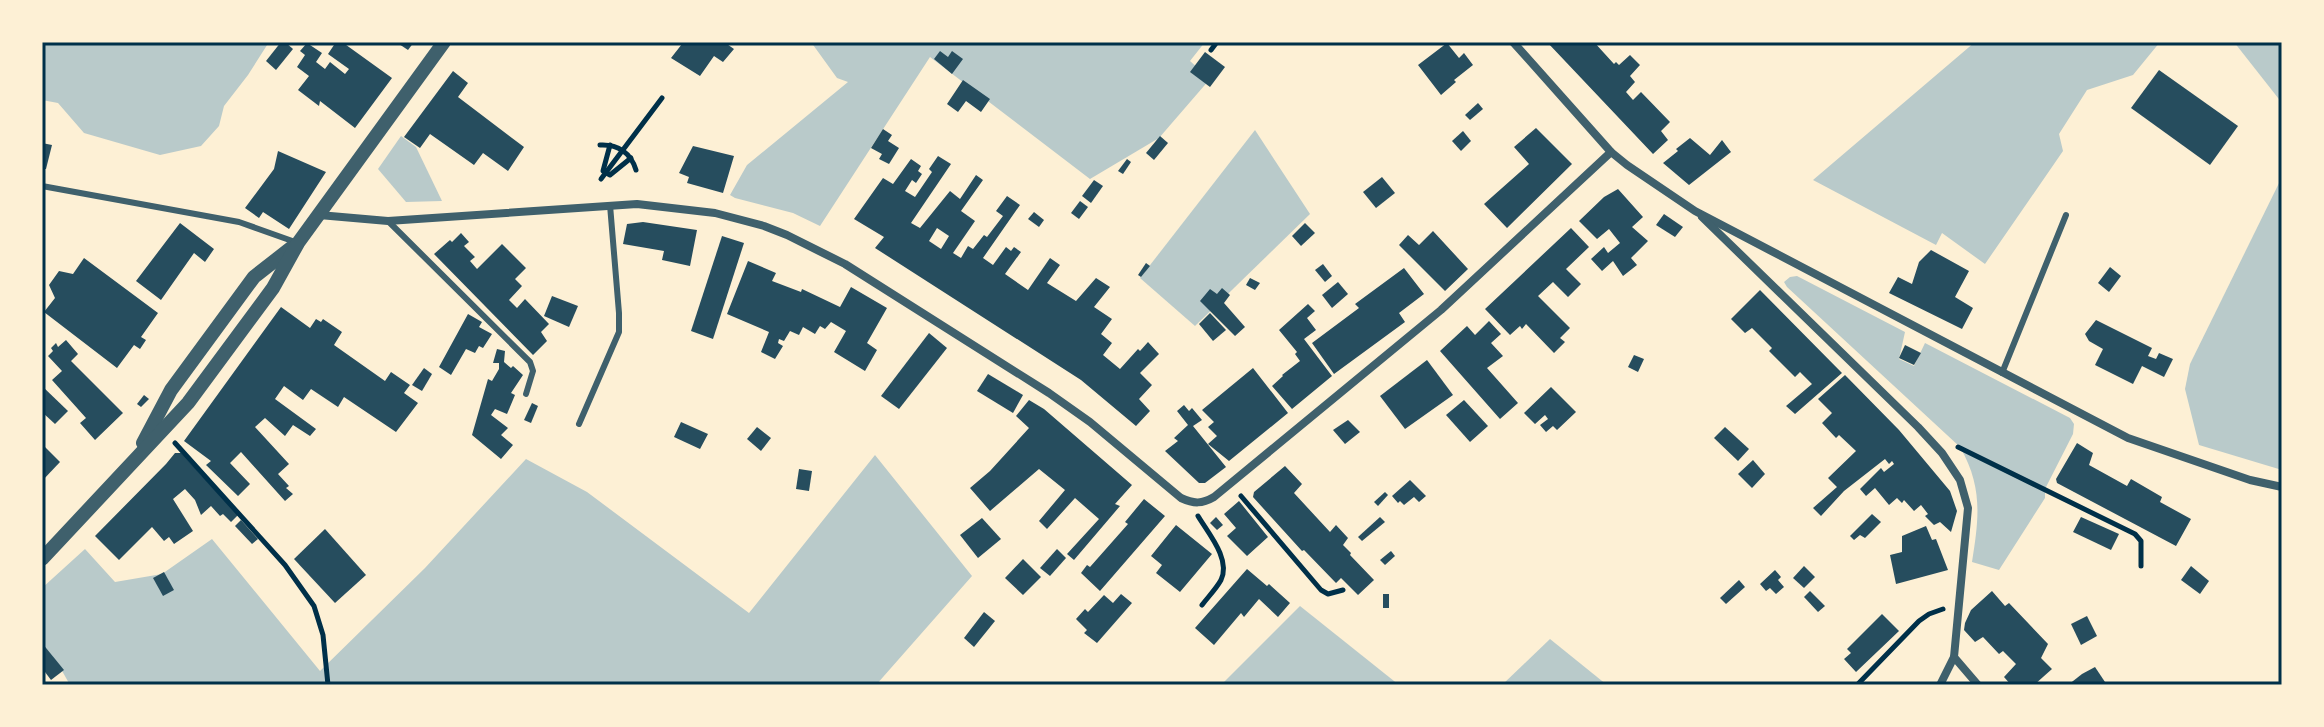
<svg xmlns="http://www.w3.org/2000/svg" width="2324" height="727" viewBox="0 0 2324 727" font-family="'Archivo Narrow',sans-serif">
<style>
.green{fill:#b9caca}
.building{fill:#264d5e;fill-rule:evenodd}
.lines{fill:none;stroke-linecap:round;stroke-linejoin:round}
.path{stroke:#003049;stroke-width:5}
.service{stroke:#3f606c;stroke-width:6}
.minor{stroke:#3f606c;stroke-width:8}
.tertiary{stroke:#3f606c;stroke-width:14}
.neatline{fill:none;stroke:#003049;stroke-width:3}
</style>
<rect width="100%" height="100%" fill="#fdf0d5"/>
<g class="green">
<polygon points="42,42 269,42 248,75 224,106 219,126 201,146 160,155 84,133 58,103 42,100"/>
<polygon points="811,42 1205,42 1190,61 1210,79 1159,138 1090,179 930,57 820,226 793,213 735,198 730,195 747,165 848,82 837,78"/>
<polygon points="1975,42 2160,42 2133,75 2087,90 2059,134 2063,151 1985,264 1942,233 1936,245 1813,180"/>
<polygon points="2234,42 2282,42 2282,103"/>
<polygon points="1255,130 1310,214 1195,326 1140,278"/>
<polygon points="401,136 416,147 442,201 406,202 378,169"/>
<polygon points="2282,177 2282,470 2199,445 2185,389 2190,364"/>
<path d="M1797 276 1905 332 1899 359 1914 366 1925 343 2070 418 2074 424 2073 434 2045 489V498L1999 570 1972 562C1979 518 1983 487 1960 447L1787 287 1784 282 1790 277Z"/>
<polygon points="875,455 972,576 876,685 70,685 61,669 42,645 42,588 85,549 115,582 162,574 212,539 320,671 425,568 526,459 587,492 749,613"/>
<polygon points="1300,606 1399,685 1221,685"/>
<polygon points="1550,639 1607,685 1502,685"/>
</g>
<g class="building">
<polygon points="281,42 285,42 293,49 276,70 266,61"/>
<polygon points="336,42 342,42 392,78 355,128 320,101 319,106 298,90 309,76 297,67 305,55 300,51 307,43 322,53 316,62 325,69 330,62 345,74 349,69 328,54"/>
<polygon points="396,42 414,42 408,50"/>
<polygon points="680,42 724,42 734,49 723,62 714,56 700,76 671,58 682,44"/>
<polygon points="1547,42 1589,42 1591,44 1594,42 1614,64 1616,62 1619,65 1630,55 1640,65 1630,76 1635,82 1626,92 1633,100 1641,92 1670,122 1661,131 1668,140 1653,154"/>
<polygon points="1447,43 1459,58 1464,53 1473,65 1454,80 1456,82 1441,95 1418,65"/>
<polygon points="940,51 948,57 952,51 963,59 952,74 934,59"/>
<polygon points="1205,52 1225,67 1210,87 1190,72"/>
<polygon points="2159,70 2238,126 2210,165 2131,108"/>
<polygon points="453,71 468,83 458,97 524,147 508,171 483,153 474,165 430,134 420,148 404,137"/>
<polygon points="963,80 990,99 981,112 966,101 958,112 947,104"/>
<polygon points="1478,103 1483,109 1470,120 1465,115"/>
<polygon points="1536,128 1572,164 1507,228 1484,204 1529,164 1514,147"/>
<polygon points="883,129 892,135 888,141 899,148 889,164 879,159 882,154 871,148"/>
<polygon points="1463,131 1471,141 1461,151 1452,141"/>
<polygon points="1160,136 1168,143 1154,160 1146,153"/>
<polygon points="1690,138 1710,155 1722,140 1731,152 1689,185 1663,163 1678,151 1676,149"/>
<polygon points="42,143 52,145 46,169 42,169"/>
<polygon points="693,146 734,156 723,193 687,183 689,177 679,173"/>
<polygon points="278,151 326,172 289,229 263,212 259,218 245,208 274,169"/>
<path d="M938 156 951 164 911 223 920 228 950 191 960 199 976 175 983 180 961 211 975 221 953 253 961 258 968 246 973 249 984 235 987 237 1003 216 996 211 1007 196 1020 205 983 258 993 265 1006 247 1011 251 1014 247 1021 252 1005 274 1028 290 1050 258 1060 265 1047 283 1076 301 1096 278 1110 287 1094 307 1112 319 1101 334 1112 343 1103 355 1120 369 1138 349 1140 351 1148 342 1159 354 1140 373 1152 385 1139 399 1150 411 1136 426 1081 380 875 248 884 237 854 219 883 178 893 184 911 159 921 166 918 171 922 174 916 183 912 180 905 191 915 197 932 172 929 169ZM937 228 949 236 941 249 929 241Z"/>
<polygon points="1127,159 1131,162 1123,174 1118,171"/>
<polygon points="1382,177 1395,193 1376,208 1363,192"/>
<polygon points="1094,180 1103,186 1091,203 1082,196"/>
<polygon points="1618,189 1643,217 1632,227 1648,241 1631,258 1637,265 1623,276 1613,261 1602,271 1591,259 1604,247 1608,253 1620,243 1609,229 1597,239 1579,221 1604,197"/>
<polygon points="1080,201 1088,207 1079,219 1071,213"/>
<polygon points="1034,212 1044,220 1039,227 1028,219"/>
<polygon points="1664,214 1683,227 1675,237 1656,225"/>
<polygon points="643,222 697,230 690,266 662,260 664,251 623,244 627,224"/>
<polygon points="180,223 214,249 205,262 194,253 161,300 136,281"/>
<polygon points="1305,223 1315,233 1301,246 1292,236"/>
<polygon points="1571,228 1589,247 1566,269 1581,284 1568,297 1553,282 1538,296 1570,328 1560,338 1565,342 1554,353 1526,324 1522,329 1520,326 1510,335 1485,309"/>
<polygon points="1433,231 1468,269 1445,291 1399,245 1408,235 1419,245"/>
<polygon points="461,233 469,242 464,246 475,257 470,261 477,269 502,244 526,268 515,279 522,286 509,300 517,308 525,299 549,324 541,332 547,341 533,355 434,254 450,240 452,242"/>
<polygon points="722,236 744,243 713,339 691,331"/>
<polygon points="1931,250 1969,271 1955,297 1973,308 1962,329 1889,293 1898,277 1912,284 1919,262"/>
<polygon points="84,258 158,313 141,337 146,340 140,349 134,345 117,368 44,312 55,298 49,285 59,271 73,274"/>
<polygon points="748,261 776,273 772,281 801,292 802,289 840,307 851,287 887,308 867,343 877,350 865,371 834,352 846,331 831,322 825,329 820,326 815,334 803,327 799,335 790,331 784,341 779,339 778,343 783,346 775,359 761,352 769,332 727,314"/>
<polygon points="1146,263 1150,266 1141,277 1138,275"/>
<polygon points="1323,264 1332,276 1325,282 1315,270"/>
<polygon points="2110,267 2121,276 2109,292 2098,283"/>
<polygon points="1404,268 1424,294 1399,313 1405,322 1334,374 1312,343 1359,308 1355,304"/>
<polygon points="1250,278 1260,283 1255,290 1246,285"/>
<polygon points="1338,282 1348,294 1332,308 1322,295"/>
<polygon points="1222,288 1230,295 1224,303 1245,327 1235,336 1200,301 1210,289 1217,294"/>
<polygon points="1760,290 1842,373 1795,414 1786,406 1812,384 1800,372 1795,377 1769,351 1772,348 1752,328 1745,333 1731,319"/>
<polygon points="552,296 578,306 569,327 544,316"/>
<polygon points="1308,304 1315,311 1307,318 1316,330 1304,339 1332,376 1292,409 1272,386 1283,376 1282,375 1300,361 1295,354 1297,352 1279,330"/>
<polygon points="281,307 310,328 316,319 321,322 323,319 342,332 334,345 385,381 391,372 410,385 404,393 418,403 396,432 344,397 338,407 311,389 303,400 284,386 275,399 316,429 310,436 293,425 285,436 265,418 255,427 289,464 278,474 289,486 286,488 293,494 285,501 241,452 230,463 250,484 238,496 206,465 211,461 184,441"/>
<polygon points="1210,313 1226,330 1213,341 1199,324"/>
<polygon points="468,314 482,322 479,327 492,334 483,348 479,346 475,353 466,349 451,375 439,367"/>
<polygon points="2096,320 2152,348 2148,356 2156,359 2159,353 2173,359 2164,377 2142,366 2133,384 2095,365 2103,349 2089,341 2085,334"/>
<polygon points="1489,321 1501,334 1491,343 1503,356 1487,368 1518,403 1500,419 1440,351 1467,326 1475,335"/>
<polygon points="929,333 947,348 899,409 881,396"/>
<polygon points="66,340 78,354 71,361 123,413 95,440 80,423 86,418 52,380 62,371 48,356 53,351 51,348 56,343 58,347"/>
<polygon points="1905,345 1921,353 1914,365 1899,358"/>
<polygon points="497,349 505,351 504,362 511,368 513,366 523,375 511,393 515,395 507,414 495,409 491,415 508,428 501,435 513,445 501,459 472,435 488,379 492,381 499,369 499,363 493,363"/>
<polygon points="1634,355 1644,359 1638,372 1628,367"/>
<polygon points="1427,360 1453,395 1405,429 1380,396"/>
<polygon points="424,368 432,374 422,391 412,385"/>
<polygon points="1253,368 1288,413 1229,461 1208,444 1217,436 1208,427 1214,422 1202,410"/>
<polygon points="988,374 1023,395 1013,413 977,391"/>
<polygon points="1845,375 1899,430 1950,491 1957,511 1951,532 1940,522 1934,525 1925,516 1928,514 1921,505 1914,511 1904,500 1902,503 1897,498 1889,505 1875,488 1866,496 1860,489 1881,468 1884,472 1894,464 1892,461 1889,464 1885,459 1844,491 1821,516 1813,508 1837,487 1828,478 1856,451 1839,435 1836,438 1822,423 1832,413 1818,399"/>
<polygon points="42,386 68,411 55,424 42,412"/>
<polygon points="1551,387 1576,412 1557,430 1553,426 1546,432 1540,425 1548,419 1545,415 1535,424 1524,413"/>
<polygon points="144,395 149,399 141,407 137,404"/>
<polygon points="1029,400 1044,409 1132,485 1115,504 1120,506 1074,560 1067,554 1099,519 1075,498 1047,529 1039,521 1065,490 1039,469 990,511 970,488 990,471 1029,428 1016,416"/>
<polygon points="1464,400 1488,426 1470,442 1446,415"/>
<polygon points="532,403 538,406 531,423 524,420"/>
<polygon points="1184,405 1189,411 1192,408 1202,420 1193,426 1226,467 1205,483 1199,483 1165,451 1178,441 1174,438 1188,425 1177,411"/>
<polygon points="1348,420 1360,432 1345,444 1333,430"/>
<polygon points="681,422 708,434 700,449 674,437"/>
<polygon points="757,427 771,438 761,451 747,439"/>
<polygon points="1725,427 1749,449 1738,461 1714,438"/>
<polygon points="2077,443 2093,453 2089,465 2127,486 2131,479 2162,497 2160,502 2191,519 2176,546 2057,483 2056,479"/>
<polygon points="42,444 60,462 42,481"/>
<polygon points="175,453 181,453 238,515 231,522 223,514 220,516 211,506 201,515 195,500 185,489 173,499 193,531 174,544 169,537 164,541 152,527 119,560 95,536 166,464"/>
<polygon points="1753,460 1765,474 1752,488 1738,474"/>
<polygon points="1285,466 1302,484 1294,493 1330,532 1336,525 1348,538 1343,545 1351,553 1350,555 1374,580 1358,595 1341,578 1336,583 1304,550 1302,551 1253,497 1254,492"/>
<polygon points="799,469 812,471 809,491 796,489"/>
<polygon points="1410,480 1426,496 1419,502 1414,497 1404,505 1400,501 1398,503 1392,496"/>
<polygon points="1385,492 1388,495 1378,506 1374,502"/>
<polygon points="1144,499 1165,516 1100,591 1081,573 1087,565 1090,567 1128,524 1125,522"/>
<polygon points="1239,501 1268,537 1247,556 1227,536 1236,528 1224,514"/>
<polygon points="1872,514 1881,522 1865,538 1860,535 1854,540 1850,536"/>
<polygon points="1216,517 1223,525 1217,530 1210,523"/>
<polygon points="1380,517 1385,522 1362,541 1358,537"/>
<polygon points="2081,517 2119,534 2111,550 2073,532"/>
<polygon points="982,518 1001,539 978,558 960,535"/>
<polygon points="241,520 258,539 252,544 235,526"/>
<polygon points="1176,525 1212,554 1180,592 1156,573 1162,565 1151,556"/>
<polygon points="1926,526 1932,540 1936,539 1948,570 1896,584 1890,555 1902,552 1902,536"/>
<polygon points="325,529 366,575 335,603 294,559"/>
<polygon points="1057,549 1066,558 1050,576 1040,568"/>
<polygon points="1391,551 1395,556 1385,565 1380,560"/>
<polygon points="1023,559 1041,577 1023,595 1005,578"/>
<polygon points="1804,566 1815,577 1804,588 1793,578"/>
<polygon points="2191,566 2209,581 2200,594 2181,580"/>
<polygon points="1247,569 1267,586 1269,584 1290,603 1278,617 1259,599 1244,617 1241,613 1214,645 1195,628"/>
<polygon points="1775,570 1781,577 1778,580 1784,587 1776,594 1770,588 1766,591 1760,584"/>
<polygon points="164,572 174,590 163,596 153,578"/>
<polygon points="1739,580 1745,587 1726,604 1720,598"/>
<polygon points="1810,591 1825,606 1818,612 1804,597"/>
<polygon points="1992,591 2005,606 2009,603 2048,644 2041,658 2052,669 2034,685 2011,685 2004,677 2016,664 2003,651 1999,654 1983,637 1975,642 1964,630 1965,623 1971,610"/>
<polygon points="1121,594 1132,603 1097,643 1084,633 1087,630 1076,619 1085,609 1088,612 1104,595 1113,603"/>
<rect x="1383" y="594" width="6" height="14"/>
<polygon points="984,612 995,621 974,647 964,638"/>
<polygon points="1882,614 1899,631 1856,672 1844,659 1851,653 1847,649"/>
<polygon points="2087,616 2097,636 2081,645 2071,624"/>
<polygon points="42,643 64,670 51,680 42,668"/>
<polygon points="2095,667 2107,685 2068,685 2082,674"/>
</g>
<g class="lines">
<g class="path">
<polyline points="1211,50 1217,42"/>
<path d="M600 145C618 144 631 153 636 170"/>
<polyline points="610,145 603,171 610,175 631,158"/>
<polyline points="601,179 662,98"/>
<polyline points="175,443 285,565 314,606 323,635 328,685"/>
<polyline points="1958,447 2135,534 2141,541 2141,566"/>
<polyline points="1241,496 1321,590 1328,594 1343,590"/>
<path d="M1198 516C1208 533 1231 559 1221 580 1216 589 1208 597 1202 605"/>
<polyline points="1857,685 1919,621 1929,614 1943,609"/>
</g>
<g class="service">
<polyline points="42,186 239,222 298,243"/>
<polyline points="388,221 530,362 533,371 526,394"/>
<polyline points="2002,373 2066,215"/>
<polyline points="579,424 619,332 619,313 610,205"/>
</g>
<g class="minor">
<polyline points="1513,42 1611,152 1627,165 1695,211 2128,438 2250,480 2282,487"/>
<path d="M319 215 388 221 637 204 715 213 764 226 787 235 845 264 1049 393 1090 422 1181 498C1194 504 1202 504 1214 497L1441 310 1611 152"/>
<polyline points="1702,217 1918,427 1942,453 1960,480 1968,508 1954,657 1978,685"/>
<polyline points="1940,685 1954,657"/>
</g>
<g class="tertiary">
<polyline points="143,443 171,390 254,277 291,248"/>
<polyline points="42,559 188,403 273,288 298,243 444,42"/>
</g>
</g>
<rect width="2324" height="727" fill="none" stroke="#fdf0d5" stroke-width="88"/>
<rect x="44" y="44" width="2236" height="639" class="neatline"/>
</svg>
